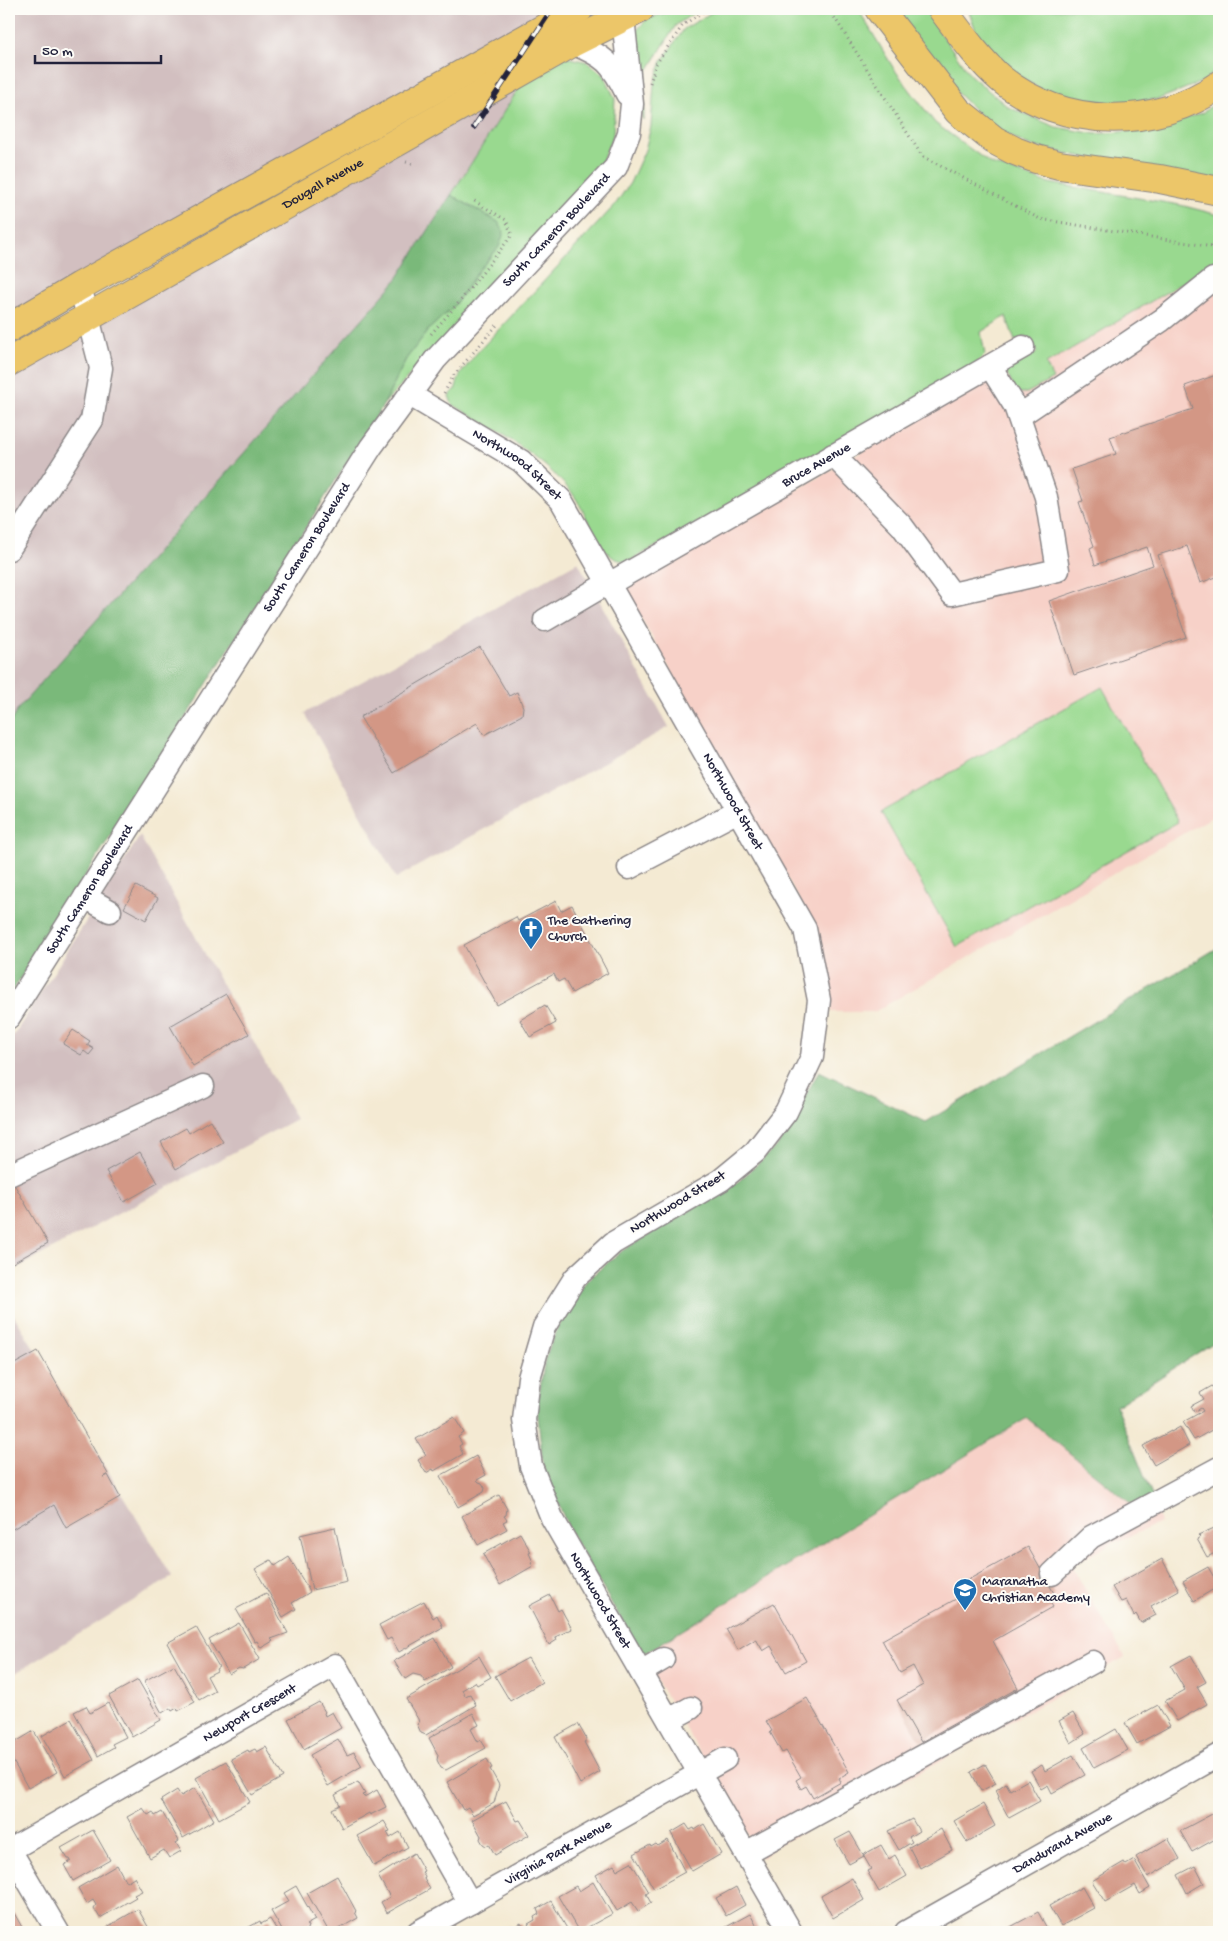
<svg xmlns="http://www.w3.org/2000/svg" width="1228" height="1941" viewBox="0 0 1228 1941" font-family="'Gochi Hand',sans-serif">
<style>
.built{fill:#f7d1c8}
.industrial{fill:#d2bfc0}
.green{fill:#99d98f;stroke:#5e7e65}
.forest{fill:#7ab97a;stroke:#4e6e5a}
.building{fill:#d39785}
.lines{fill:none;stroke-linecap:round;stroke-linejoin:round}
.minor-casing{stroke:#8b8687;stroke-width:25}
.major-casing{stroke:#8b8687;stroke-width:30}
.highway-casing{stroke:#8b8687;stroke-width:30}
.path{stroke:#8b8687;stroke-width:3;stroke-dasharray:1 4;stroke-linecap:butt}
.minor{stroke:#fff;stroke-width:22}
.major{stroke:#ecc669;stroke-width:28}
.highway{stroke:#ecc669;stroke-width:28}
.rail-casing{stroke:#22223b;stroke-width:5.5}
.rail{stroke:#fdfcf7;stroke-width:4;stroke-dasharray:11;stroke-linecap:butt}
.labels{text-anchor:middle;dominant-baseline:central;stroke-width:4;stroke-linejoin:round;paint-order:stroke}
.street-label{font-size:14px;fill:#22223b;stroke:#fdfcf7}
.poi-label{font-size:14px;fill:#22223b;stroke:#fdfcf7;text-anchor:start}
</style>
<rect width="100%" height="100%" fill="#fdfcf7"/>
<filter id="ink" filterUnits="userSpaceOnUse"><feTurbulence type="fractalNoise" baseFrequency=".02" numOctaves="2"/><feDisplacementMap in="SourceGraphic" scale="10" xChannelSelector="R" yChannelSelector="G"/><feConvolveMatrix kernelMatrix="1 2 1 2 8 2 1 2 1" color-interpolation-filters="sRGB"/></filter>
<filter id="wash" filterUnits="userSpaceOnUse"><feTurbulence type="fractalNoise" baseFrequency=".0096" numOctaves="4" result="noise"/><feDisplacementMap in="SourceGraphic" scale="20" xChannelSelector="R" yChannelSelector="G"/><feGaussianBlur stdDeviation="1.12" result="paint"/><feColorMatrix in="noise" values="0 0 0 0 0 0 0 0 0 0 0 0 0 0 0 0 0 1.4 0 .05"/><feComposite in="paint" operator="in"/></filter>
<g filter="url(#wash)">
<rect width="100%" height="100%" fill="#f4ead3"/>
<g class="built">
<polygon points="1219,246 1219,813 874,1012 831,1012 823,952 805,910 625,589"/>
<polygon points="1028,1418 1129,1502 1139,1512 1155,1503 1160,1523 1109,1545 1071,1565 1125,1657 920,1772 773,1847 762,1858 642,1655"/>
</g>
<g class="industrial">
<polygon points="9,9 556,9 9,318"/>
<polygon points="524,80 395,282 18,709 9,725 9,372"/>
<polygon points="578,562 669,727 396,878 305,713"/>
<polygon points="140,836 296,1119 9,1272 9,1043"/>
<polygon points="9,1307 172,1577 9,1677"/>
</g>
<g class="green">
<polygon points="678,9 700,9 676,25 647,72 644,90 644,119 642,119 633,41 638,29 647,19"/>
<path d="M717 9H858L894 69 935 123 991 164 1049 183 1180 205 1219 215V261L1046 364 1053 379 1027 393H1017L1005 371 1037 352 1026 336 1015 341 1006 316 981 332 985 355 971 369 628 562C624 561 617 560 614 558 597 548 585 509 572 493 540 454 495 430 452 404L449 396 455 390 460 375 475 355 615 205 630 183 645 150 651 126 654 84 662 61 684 29Z"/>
<polygon points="888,9 924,9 970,75 1008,107 1056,127 1096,134 1154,129 1202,113 1219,100 1219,185 1027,145 991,126 941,77"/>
<polygon points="968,9 1219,9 1219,67 1204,81 1159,99 1111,104 1055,97 1003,68 979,39"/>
<polygon points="565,57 588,62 605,76 615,99 613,135 600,166 384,404 406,359 429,329 454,306 479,270 499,247 498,222 451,195 524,80"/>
<polygon points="1102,687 1178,822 957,947 881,812"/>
</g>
<g class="forest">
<polygon points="451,195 498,222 504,232 499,247 479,270 454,306 429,329 406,359 384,404 9,996 9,725 18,709 395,282"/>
<polygon points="1219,947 1219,1339 1116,1406 1155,1503 1139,1512 1129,1502 1027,1418 642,1655 571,1534 543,1467 537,1407 545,1358 562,1317 587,1280 623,1250 739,1181 778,1145 819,1071 926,1122"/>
</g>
<g id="blocks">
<g class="building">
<polygon points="1219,374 1219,576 1200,583 1187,546 1158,555 1186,637 1074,675 1049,601 1153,565 1147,547 1095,565 1090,548 1094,546 1079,502 1083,501 1072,469 1116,454 1110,437 1193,409 1185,386"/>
<polygon points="480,647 509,696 517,692 523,707 522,715 484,735 477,723 394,773 360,717"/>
<polygon points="136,886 158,898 146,920 124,908"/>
<polygon points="556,901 561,911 572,905 608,973 572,993 564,979 558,982 554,974 497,1005 464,945 516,917 518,921"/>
<polygon points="226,994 249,1034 193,1066 170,1026"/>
<polygon points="545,1005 556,1023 530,1037 520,1020"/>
<polygon points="73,1030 90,1041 87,1045 94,1049 89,1055 84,1051 81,1055 63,1044"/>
<polygon points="210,1120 223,1142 176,1169 161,1142 186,1128 189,1133"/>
<polygon points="140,1152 158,1183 124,1202 106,1171"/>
<polygon points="14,1184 48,1243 9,1265 9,1187"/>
<polygon points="38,1351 108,1474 103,1477 108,1475 120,1497 66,1528 54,1505 9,1531 9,1367"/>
<polygon points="1212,1386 1219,1400 1219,1426 1194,1440 1183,1422 1203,1411 1201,1408 1194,1412 1191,1406 1204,1399 1200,1393"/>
<polygon points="454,1417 464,1433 458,1437 462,1444 459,1446 463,1454 434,1471 433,1469 426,1473 418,1460 426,1455 416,1439"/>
<polygon points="1180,1427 1189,1445 1154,1465 1143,1446 1171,1431 1171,1432"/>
<polygon points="476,1456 486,1475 477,1480 479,1482 482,1483 485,1488 484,1492 458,1507 440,1476"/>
<polygon points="499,1495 507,1509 506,1515 504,1516 507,1520 503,1522 507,1529 478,1545 462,1516"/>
<polygon points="1219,1526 1219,1551 1207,1557 1197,1539 1200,1537 1198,1535"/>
<polygon points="335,1527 347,1582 312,1590 300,1535"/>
<polygon points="520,1533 531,1552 529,1553 533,1562 531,1563 533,1566 500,1585 483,1554"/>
<polygon points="1028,1547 1055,1595 1048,1599 1053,1607 993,1641 1018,1688 921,1742 897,1700 923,1685 913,1666 900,1673 882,1640 965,1594 966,1597 973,1593 966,1581"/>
<polygon points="289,1557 310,1592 292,1603 296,1609 283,1617 255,1569 271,1560 275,1566"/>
<polygon points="1162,1559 1179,1590 1151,1606 1156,1615 1141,1623 1136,1614 1134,1616 1126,1600 1121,1602 1112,1587"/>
<polygon points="1208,1567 1219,1586 1194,1601 1183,1581"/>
<polygon points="266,1593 288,1633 271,1639 273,1641 261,1648 257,1641 255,1642 236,1609"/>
<polygon points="550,1595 558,1611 561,1609 572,1629 555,1637 557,1640 549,1645 529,1606"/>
<polygon points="424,1601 433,1618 437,1615 443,1627 399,1652 391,1638 387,1640 379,1625"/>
<polygon points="774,1603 806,1661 786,1672 771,1646 763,1651 756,1639 738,1650 726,1629"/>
<polygon points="239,1623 260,1659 243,1669 239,1668 229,1674 209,1640"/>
<polygon points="196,1627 219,1667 216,1669 217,1671 207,1676 215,1691 199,1700 167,1643"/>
<polygon points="435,1638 451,1667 425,1682 421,1676 413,1674 405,1679 394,1661"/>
<polygon points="1191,1655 1206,1682 1197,1687 1207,1704 1177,1721 1165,1701 1185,1690 1171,1666"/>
<polygon points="479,1656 491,1677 477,1685 475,1682 462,1690 465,1696 470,1694 476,1705 426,1735 421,1733 417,1724 419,1723 418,1719 406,1699"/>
<polygon points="528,1658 542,1682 510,1701 495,1676"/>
<polygon points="174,1665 195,1702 178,1711 177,1708 172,1711 170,1708 162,1713 144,1681"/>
<polygon points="138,1680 161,1720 132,1737 109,1696"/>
<polygon points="807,1698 849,1772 839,1778 841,1782 813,1798 806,1786 801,1789 796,1780 801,1777 786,1751 782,1753 770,1732 772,1731 766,1721"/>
<polygon points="319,1702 325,1712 324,1713 325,1716 332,1712 341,1728 304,1749 288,1719"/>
<polygon points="108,1703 126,1737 112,1744 114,1747 98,1756 74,1712 86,1706 90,1713"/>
<polygon points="1158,1705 1170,1726 1137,1744 1125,1723"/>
<polygon points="473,1713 479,1725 471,1729 478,1742 481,1740 486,1748 446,1770 441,1768 437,1760 438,1755 429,1738"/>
<polygon points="1073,1713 1085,1734 1071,1743 1059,1721"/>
<polygon points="71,1719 94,1760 65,1776 42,1736"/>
<polygon points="578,1724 587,1740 584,1742 600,1772 580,1784 555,1737"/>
<polygon points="1116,1729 1128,1750 1094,1768 1083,1748"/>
<polygon points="34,1731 57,1772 28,1788 9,1754 9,1746"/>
<polygon points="338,1739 347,1755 354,1752 362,1766 328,1786 310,1755"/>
<polygon points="266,1747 283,1777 252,1795 231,1759 248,1750 249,1752 255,1749 257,1752"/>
<polygon points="1073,1755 1085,1775 1052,1793 1048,1785 1041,1789 1031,1771 1042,1765 1045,1771"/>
<polygon points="487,1759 492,1768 490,1769 499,1785 494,1803 473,1815 468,1807 463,1810 447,1782"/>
<polygon points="226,1761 250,1802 219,1819 196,1778"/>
<polygon points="985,1764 996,1783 981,1791 971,1772"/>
<polygon points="1028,1780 1040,1801 1009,1818 998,1798 999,1797 996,1790 1006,1783 1010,1790"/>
<polygon points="358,1782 365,1794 362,1795 364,1797 377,1790 386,1807 370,1815 369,1813 342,1828 332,1809 340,1805 335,1795"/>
<polygon points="195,1788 214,1820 183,1838 161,1800 177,1790 181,1796"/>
<polygon points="506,1801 517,1821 520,1820 529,1835 495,1855 489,1844 486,1846 483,1844 480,1839 481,1836 472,1820"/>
<polygon points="983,1804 995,1826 967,1842 954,1821"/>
<polygon points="143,1808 148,1815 153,1812 155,1816 162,1812 179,1841 176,1843 181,1851 169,1858 164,1850 150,1858 127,1817"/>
<polygon points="1214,1813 1218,1821 1219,1820 1219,1837 1192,1852 1180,1831"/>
<polygon points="912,1819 919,1831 909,1837 912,1842 899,1850 888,1831"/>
<polygon points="384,1821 390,1831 387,1832 390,1838 400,1832 408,1847 374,1866 357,1836"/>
<polygon points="686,1824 690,1830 694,1828 695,1830 704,1824 721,1854 692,1871 671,1833"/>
<polygon points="941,1829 952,1850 920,1868 909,1847"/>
<polygon points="93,1830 110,1860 73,1881 64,1865 71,1861 70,1859 68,1859 61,1848"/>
<polygon points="850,1832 864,1856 849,1864 835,1840"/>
<polygon points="1168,1838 1180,1859 1148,1877 1136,1857"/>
<polygon points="668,1840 685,1872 654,1889 634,1854 650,1845 651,1847 656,1844 658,1846"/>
<polygon points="881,1845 889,1859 895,1855 907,1876 879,1892 867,1871 871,1869 863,1855"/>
<polygon points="414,1853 424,1871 422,1872 425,1876 424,1879 430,1889 387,1913 381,1902 390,1897 378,1876"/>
<polygon points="1134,1860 1150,1888 1140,1894 1135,1885 1105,1902 1092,1881 1124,1862 1126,1865"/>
<polygon points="631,1862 649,1892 646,1894 651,1903 638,1911 632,1902 617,1911 596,1875 614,1865 617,1870"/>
<polygon points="117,1865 126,1882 134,1877 142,1891 134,1895 136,1897 100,1918 94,1908 96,1905 93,1900 87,1904 78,1888"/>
<polygon points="1195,1866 1204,1883 1187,1893 1178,1875"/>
<polygon points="337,1876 356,1911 355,1912 358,1918 333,1932 329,1932 307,1893"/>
<polygon points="852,1878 864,1900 833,1918 821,1896"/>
<polygon points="593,1882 612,1914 579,1932 558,1896 576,1886 579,1891"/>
<polygon points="296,1886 315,1920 306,1925 308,1926 306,1932 283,1932 271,1911 289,1901 284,1893"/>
<polygon points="736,1887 745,1905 726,1916 716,1898"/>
<polygon points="1082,1887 1094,1908 1061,1926 1049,1906"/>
<polygon points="551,1901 569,1932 533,1932 528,1924 535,1920 534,1917 539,1914 537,1909"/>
<polygon points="138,1909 151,1932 110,1932 107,1927"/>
<polygon points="1038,1912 1049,1932 1006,1932 1005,1930"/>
<polygon points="14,1913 23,1929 19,1931 20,1932 9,1932 9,1916"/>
<polygon points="750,1914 760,1932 717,1932"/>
<polygon points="270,1919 278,1932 240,1932 260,1921 261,1924"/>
<polygon points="521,1923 526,1932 495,1932 509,1926 511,1929"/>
</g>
</g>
</g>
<g filter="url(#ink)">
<use href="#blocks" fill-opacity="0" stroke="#8b8687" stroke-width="1"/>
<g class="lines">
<g class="minor-casing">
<g id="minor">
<path d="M572 43C605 56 612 63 627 94"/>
<path id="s1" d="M410 395 521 461 561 500 805 929 819 1000 812 1057 786 1112 755 1152 721 1180 613 1243 575 1278 544 1327 529 1378 524 1420 531 1466 552 1518 791 1932"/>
<polyline points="1019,416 1162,320 1213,279 1219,283"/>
<polyline points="833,455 902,526 952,594 1058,570 1046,497 1031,453 1015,406 990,366"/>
<polyline points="9,549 92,420 101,368 80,286"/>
<path id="s2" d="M609 584 1023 347"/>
<polyline points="545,620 608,583"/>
<polyline points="629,868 738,811"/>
<polyline points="85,897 110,911"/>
<path id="s3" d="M9 1017 371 447 435 360 616 167 629 133 632 104 623 17"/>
<polyline points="9,1175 203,1086"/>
<polyline points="1052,1574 1091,1537 1219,1468"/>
<polyline points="641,1672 663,1659"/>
<polyline points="669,1720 691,1708"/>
<polyline points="746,1853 1093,1662"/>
<path id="s4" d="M58 1932 10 1850 335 1665 470 1903"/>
<path id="s5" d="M418 1932 725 1759"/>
<path id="s6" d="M906 1932 1219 1755"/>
</g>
</g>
<g class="major-casing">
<g id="major">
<polyline points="9,328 80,286 579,9"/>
<path id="s7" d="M9 362 572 43 640 9"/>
</g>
</g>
<g class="highway-casing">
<g id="highway">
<polyline points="879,9 958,111 994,140 1015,151 1036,159 1059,165 1160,179 1219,191"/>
<path d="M942 9C960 33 978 59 1001 79 1063 129 1155 130 1219 85"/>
</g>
</g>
<g class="path">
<polyline points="829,9 922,156 1040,219 1219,248"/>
<polyline points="650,83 656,64 683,25 707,9"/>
<polyline points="406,162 413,164"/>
<polyline points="431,334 461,300 512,235 506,220 471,199"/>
<polyline points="444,393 454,375 497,325"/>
</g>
<use href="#minor" class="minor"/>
<use href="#major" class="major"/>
<use href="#highway" class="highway"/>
<g class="rail-casing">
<polyline id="rail" points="474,127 552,9"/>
</g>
<use href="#rail" class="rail"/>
</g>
</g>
<defs>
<g id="church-pin" transform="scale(1.25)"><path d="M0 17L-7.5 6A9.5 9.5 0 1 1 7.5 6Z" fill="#1f6fb2" stroke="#fdfcf7"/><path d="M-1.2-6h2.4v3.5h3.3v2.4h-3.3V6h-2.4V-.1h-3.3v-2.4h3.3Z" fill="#fff"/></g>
<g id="school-pin" transform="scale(1.25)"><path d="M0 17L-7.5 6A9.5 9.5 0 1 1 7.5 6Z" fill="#1f6fb2" stroke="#fdfcf7"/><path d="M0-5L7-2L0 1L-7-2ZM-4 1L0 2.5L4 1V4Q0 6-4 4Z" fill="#fff"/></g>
</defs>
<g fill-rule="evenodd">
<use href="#church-pin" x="531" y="929"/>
<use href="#school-pin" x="965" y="1590"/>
</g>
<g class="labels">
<g class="street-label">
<text stroke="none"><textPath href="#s7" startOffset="361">Dougall Avenue</textPath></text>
<text stroke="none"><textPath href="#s3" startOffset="961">South Cameron Boulevard</textPath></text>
<text stroke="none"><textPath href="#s2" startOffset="239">Bruce Avenue</textPath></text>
<text stroke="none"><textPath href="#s1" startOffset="128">Northwood Street</textPath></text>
<text stroke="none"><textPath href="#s3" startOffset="556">South Cameron Boulevard</textPath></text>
<text stroke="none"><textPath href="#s1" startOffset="532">Northwood Street</textPath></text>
<text stroke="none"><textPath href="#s3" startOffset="151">South Cameron Boulevard</textPath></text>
<text transform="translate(678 1203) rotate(-31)">Northwood Street</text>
<text stroke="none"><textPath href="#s1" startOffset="1492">Northwood Street</textPath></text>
<text stroke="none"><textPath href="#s4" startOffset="371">Newport Crescent</textPath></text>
<text stroke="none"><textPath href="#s6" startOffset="180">Dandurand Avenue</textPath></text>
<text stroke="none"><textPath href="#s5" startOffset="161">Virginia Park Avenue</textPath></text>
</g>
<g class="poi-label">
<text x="548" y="921">The Gathering<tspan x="548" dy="16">Church</tspan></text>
<text x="982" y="1582">Maranatha<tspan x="982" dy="16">Christian Academy</tspan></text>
</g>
</g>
<rect width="1228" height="1941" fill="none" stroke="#fdfcf7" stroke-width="30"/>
<path d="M35 55v8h126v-8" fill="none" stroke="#22223b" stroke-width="2.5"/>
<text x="42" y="55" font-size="15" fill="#22223b" stroke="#fdfcf7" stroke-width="4" paint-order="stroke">50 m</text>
</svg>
